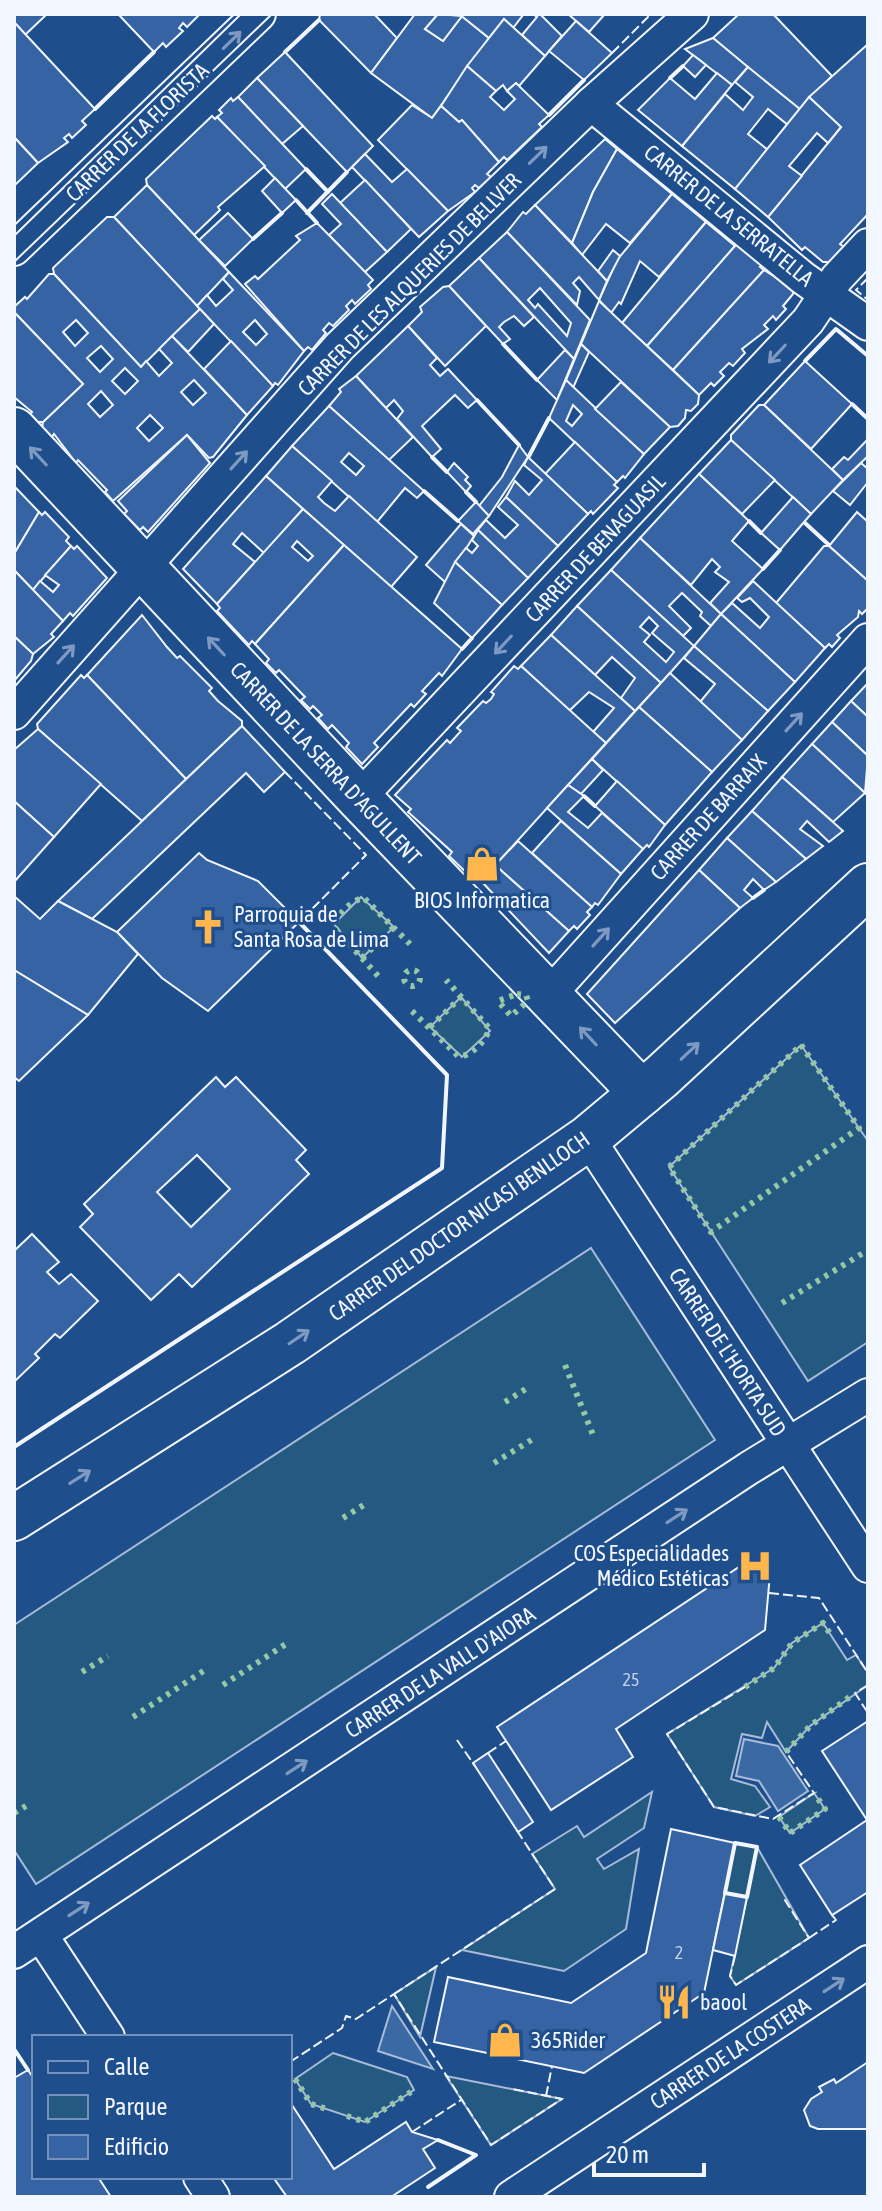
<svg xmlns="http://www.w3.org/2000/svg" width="882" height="2211" viewBox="0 0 882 2211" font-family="'Asap Condensed',sans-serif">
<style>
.green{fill:#245a82;stroke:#a8bbd7;stroke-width:2}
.water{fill:#3b69a3;stroke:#a8bbd7;stroke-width:2}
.building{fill:#3563a3;stroke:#f2f6ff;stroke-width:2;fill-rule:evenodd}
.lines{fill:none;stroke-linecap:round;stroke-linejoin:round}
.street-casing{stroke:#f2f6ff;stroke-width:36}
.secondary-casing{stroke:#f2f6ff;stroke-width:48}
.street{stroke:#1f4e8c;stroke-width:32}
.secondary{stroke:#1f4e8c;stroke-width:44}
.tram{stroke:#f2f6ff;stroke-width:2}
.hedge{stroke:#97c8a6;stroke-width:6;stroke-dasharray:4 6;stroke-linecap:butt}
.fence{stroke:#f2f6ff;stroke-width:2;stroke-dasharray:10 4;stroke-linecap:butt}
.wall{stroke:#f2f6ff;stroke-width:4}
.oneway{stroke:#7e9ac0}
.labels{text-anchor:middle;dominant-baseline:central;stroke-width:6;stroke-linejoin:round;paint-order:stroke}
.number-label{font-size:18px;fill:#c3d1e8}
.street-label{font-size:22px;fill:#f2f6ff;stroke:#1f4e8c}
.poi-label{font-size:22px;fill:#f2f6ff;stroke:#1f4e8c;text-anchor:start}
</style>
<rect width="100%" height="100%" fill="#1f4e8c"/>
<g class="green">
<polygon points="361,897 394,927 362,958 334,924"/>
<polygon points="461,997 490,1031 462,1057 430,1027"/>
<polygon points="801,1045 868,1141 868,1342 808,1381 669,1167"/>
<polygon points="591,1248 715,1440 36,1884 14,1850 14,1625"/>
<polygon points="823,1623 847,1660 856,1655 868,1673 868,1685 810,1726 786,1752 767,1722 762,1738 742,1734 731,1779 755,1786 770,1807 755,1816 714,1807 667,1734 774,1668 792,1643"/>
<polygon points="652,1792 644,1828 597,1859 604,1869 639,1849 626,1929 564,1971 462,1950 555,1889 532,1854 577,1826 584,1837"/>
<polygon points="814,1793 825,1809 790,1833 779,1817"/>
<polygon points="735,1843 757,1847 809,1938 736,1985 730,1976 747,1898 725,1893"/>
<polygon points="436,1967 420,2037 394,1994"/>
<polygon points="333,2053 407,2077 414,2090 365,2122 311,2104 295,2079"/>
<polygon points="446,2076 562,2099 491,2145"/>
</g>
<g class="water">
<polygon points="744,1739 778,1746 808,1791 778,1811 759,1781 736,1776"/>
<polygon points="392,2006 433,2069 378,2051"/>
</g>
<g class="building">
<polygon points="14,14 47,14 25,35 14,22"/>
<polygon points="118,14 200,14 187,27 183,23 179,28 183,31 166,47 163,43 154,52"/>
<polygon points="320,14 374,14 397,38 371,73 319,20"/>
<polygon points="415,14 438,14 425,29 443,41 462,16 489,38 432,118 371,73"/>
<polygon points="438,14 462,16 443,41 425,29"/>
<polygon points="459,14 522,14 523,15 513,28 504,19 489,38"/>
<polygon points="533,14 540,14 562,36 545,56 522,35 537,17"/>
<polygon points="568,14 605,14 589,32"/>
<polygon points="739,14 773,14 832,76 799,110 713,38"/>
<polygon points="504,19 545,56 519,86 516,83 507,91 503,85 496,91 467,66"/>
<polygon points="576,21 612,53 584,80 549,51"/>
<polygon points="14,22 95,109 82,121 86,125 72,138 69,134 64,138 68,142 38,163 14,137"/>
<polygon points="713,38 748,67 732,85 685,49"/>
<polygon points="868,44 868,214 840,244 844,247 829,262 823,262 805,247 802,250 768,217 841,127 809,97"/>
<polygon points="285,52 373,146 347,172 257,78"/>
<polygon points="693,55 706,65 695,77 683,66"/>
<polygon points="467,66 496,91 490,97 504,110 515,99 507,91 516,83 549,115 539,124 542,127 507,160 504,157 499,162 462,120 459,122 441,106"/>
<polygon points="748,67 801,110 788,125 768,109 748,134 768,150 735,189 682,146 725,94 743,110 753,97 735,82"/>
<polygon points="717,73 732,85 682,146 638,110 670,78 695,99"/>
<polygon points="257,78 303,126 282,144 238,97"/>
<polygon points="238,97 306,169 285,189 217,117 222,113 219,110 231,98 233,101"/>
<polygon points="809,97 841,127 828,143 817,133 789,166 802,176 768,217 735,189"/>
<polygon points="412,105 432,118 441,106 459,122 462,120 499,162 487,174 491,177 479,188 475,185 472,188 475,192 448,211 378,140"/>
<polygon points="212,116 215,119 217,117 265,166 218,207 220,210 194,235 147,185 146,179"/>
<polygon points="14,137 38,163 14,186"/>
<polygon points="605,139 617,149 593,192 572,243 535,205"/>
<polygon points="617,149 672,194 630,243 606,224 582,255 572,243 593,192"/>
<polygon points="365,154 392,182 407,169 448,211 419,237 352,167"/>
<polygon points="275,178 296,200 282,213 262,191"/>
<polygon points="365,180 411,229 387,252 340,203"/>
<polygon points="147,185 229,272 197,306 114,217"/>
<polygon points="332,194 387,252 365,272 329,235 341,224 322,204"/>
<polygon points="672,194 706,222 659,277 640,261 621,304 619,302 611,313 599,300 617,260"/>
<polygon points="535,205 607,281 599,300 579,277 573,283 580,291 577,305 507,232 523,212 526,214"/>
<polygon points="228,213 253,239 225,266 199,240"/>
<polygon points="107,217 114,217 200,309 141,367 54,274 53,268"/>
<polygon points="706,222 735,246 647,346 622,323"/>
<polygon points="317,223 373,280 368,285 371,289 355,304 352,300 346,306 349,310 333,326 329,323 323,330 326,333 312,350 308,347 304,351 245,284 255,276 258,279 300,240 296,236"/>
<path d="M507 232 590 320 574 359 479 258ZM540 288 571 323 567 336 538 304 535 308 528 300Z"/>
<polygon points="740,245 763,264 760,267 764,270 673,370 647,346 735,246"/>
<polygon points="613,250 620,256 607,281 598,271"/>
<polygon points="479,258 534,317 524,326 514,316 504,322 499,327 510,339 503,344 449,286"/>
<polygon points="764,270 794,289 793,294 783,306 786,309 776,320 773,316 764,325 768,329 742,349 745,353 733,366 729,363 720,372 724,376 714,386 711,383 699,395 673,370"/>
<path d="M229 272 304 351 278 385 275 383 273 386 197 306 207 295 216 306 233 290 223 279ZM255 320 267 334 256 345 243 332Z"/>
<path d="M49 274H54L141 367 146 361 159 376 172 363 159 349 172 336 247 415 213 457 209 458 187 435 113 501 105 492 107 490 78 460 76 463 54 434 52 437 42 428 43 422 83 384 14 312V307L25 297 27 299ZM76 320 88 333 75 346 63 332ZM101 346 113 359 100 372 87 358ZM125 368 138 381 125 394 112 381ZM194 380 206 393 193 405 181 392ZM101 391 113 405 100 417 88 404ZM150 415 163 428 149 441 137 428Z"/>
<polygon points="449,286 486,326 445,366 408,326 422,312 420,307 443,287"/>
<polygon points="599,301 699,395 698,404 691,411 686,410 685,418 678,426 670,427 581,344"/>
<polygon points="200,309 214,324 188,352 172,336"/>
<polygon points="14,312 83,384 43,422 37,422 30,414 32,412 14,397"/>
<polygon points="408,326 437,358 430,365 440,376 448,369 477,400 468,408 455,395 422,426 441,449 432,457 397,419 403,411 394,400 386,408 356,376"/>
<polygon points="231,341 273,386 247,415 204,369"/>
<polygon points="581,344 589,352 573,388 566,380"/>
<polygon points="565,350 574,359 557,400 537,380"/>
<polygon points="805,361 852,404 811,449 764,405"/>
<polygon points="356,376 413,437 389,460 329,406 341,392 339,389"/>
<path d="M566 380 644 454 625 478 623 476 617 482 549 418ZM573 405 582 414 572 426 566 421Z"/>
<polygon points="621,382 670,427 644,454 595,409"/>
<polygon points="759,405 764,405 843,480 811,514 731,440 731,435"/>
<path d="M329 406 424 491 417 498 405 488 377 522 292 446ZM349 453 364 466 356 475 341 462Z"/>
<polygon points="187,435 210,463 148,532 143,527 140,530 124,514 127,511 118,501"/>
<polygon points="868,439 868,456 843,480 832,469 844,457 848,460"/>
<polygon points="731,440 775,480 742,514 699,474"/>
<polygon points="575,442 617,482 614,485 618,488 593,514 591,511 588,514 545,474"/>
<polygon points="519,445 528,457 489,516 479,506 502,477"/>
<polygon points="292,446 332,481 318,497 324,503 335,511 349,496 417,557 391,587 266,476"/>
<polygon points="528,457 588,514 558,546 506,497 515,481 529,495 542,480 524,465"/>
<polygon points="454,463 468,477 465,480 471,486 466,492 447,472"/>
<polygon points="861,463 868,469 868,482 850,505 833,491"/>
<polygon points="699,474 749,521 732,541 763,569 721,614 710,603 729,582 715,572 720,567 712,559 691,585 640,538"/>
<polygon points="266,476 303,509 264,553 242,533 233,544 255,562 217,604 183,569"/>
<polygon points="14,486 39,512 14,554"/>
<polygon points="506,497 558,546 528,578 478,530 486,520 505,538 518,525 498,507"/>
<polygon points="793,497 811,514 780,550 761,533"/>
<polygon points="476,502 489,516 473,534 458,521"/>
<path d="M303 509 344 545 255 644 252 641 249 645 217 611 220 608 217 604ZM297 541 313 556 308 561 292 547Z"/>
<polygon points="39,512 42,515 45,512 69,537 66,541 71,546 33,590 14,570 14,554"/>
<polygon points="857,512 868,522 868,581 829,546"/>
<polygon points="461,524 474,536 445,582 426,565"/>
<polygon points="478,530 528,578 502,605 455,562 466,548 472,553 478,546 472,540"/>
<polygon points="640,538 721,614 711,626 700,616 702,612 682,593 669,606 691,628 683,636 611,570"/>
<polygon points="344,545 462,649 442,676 439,673 422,691 426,694 414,707 411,704 374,743 378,747 362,764 346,747 349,743 332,725 328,729 318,718 322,715 313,706 310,709 301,700 305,697 279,670 276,673 266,663 269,659 255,644"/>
<polygon points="71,546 74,549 77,546 107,578 73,616 70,613 63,621 33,590 40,581 53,592 59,585 45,575"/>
<polygon points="824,546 829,546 868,581 868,608 862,614 859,611 858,617 837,635 840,638 832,647 829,644 825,648 776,603"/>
<polygon points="455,562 502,605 472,638 434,603"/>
<polygon points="14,570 63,621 51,634 54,637 33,654 14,636"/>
<path d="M611 570 694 646 661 683 577 606ZM649 617 658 626 652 633 674 652 666 662 644 642 650 635 640 627Z"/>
<polygon points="753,581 825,648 795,682 721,614 732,603 760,628 769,617 750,598 742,602 737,598"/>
<polygon points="577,606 661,683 635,711 621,698 635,678 612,657 595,675 551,635"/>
<polygon points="721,614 795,682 768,711 694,646"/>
<polygon points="142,615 167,647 177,658 180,656 212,688 209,691 218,701 242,721 242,726 186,779 87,675"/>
<polygon points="551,635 635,711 606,743 593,732 614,708 589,692 569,711 521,666"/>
<polygon points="14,636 33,654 31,661 14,681"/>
<polygon points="694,646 768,711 742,740 700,702 715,684 684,658"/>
<polygon points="514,666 518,669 521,666 606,743 481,881 477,878 474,880 449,856 452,852 408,812 411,809 395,795 447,740 450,743 461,731 457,728 483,701 486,703 491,699 494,694 491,692"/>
<polygon points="670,673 742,740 712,772 639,707"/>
<polygon points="81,675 84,678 87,675 186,779 142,821 38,729 37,724"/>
<polygon points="868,683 868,717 851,701"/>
<polygon points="851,701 868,717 868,756 832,722"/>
<polygon points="639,707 712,772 665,825 592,759"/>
<polygon points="832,722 868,756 865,793 812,744"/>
<polygon points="242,726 285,772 264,792 246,773 92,919 58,901"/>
<polygon points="38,729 101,784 54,837 14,801 14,750"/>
<polygon points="812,744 865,793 833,822 782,777"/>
<polygon points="592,759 603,770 581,794 568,785"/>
<polygon points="782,777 843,831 829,842 807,821 800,829 823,846 806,859 752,811"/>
<polygon points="617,781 665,825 649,847 647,845 643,849 595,806"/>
<polygon points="568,785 584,796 568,812 588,828 602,813 643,849 621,874 547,808"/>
<polygon points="14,801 54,837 14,882"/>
<polygon points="752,811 806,859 776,882 727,838"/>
<polygon points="561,821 621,874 598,905 595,903 592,907 532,853"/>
<polygon points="727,838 776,882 764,890 753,879 744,890 753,898 740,908 699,870"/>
<polygon points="518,841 592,907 587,912 590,915 577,929 574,926 569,931 495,865"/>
<polygon points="199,853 207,860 258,881 299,922 208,1011 162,978 117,932"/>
<polygon points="495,865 569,931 549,953 481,881"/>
<polygon points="699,870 740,908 615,1023 587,994"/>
<polygon points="14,896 40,919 58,901 117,932 138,954 88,1015 14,970"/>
<polygon points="14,970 88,1015 19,1081 14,1077"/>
<path d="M216 1077 225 1087 236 1077 306 1150 296 1160 309 1174 192 1287 179 1274 151 1300 80 1227 93 1214 84 1204ZM197 1155 230 1189 191 1227 157 1192Z"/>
<polygon points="32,1234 59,1262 47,1272 59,1284 71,1274 98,1301 60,1338 55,1334 35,1354 39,1358 14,1382 14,1251"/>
<polygon points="755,1562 765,1567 770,1574 765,1630 616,1729 633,1757 551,1810 497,1727 739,1567"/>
<polygon points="868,1721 868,1892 832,1915 800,1865 867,1820 822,1751"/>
<polygon points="488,1753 533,1822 518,1832 473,1763"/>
<polygon points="671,1829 735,1843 704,1993 584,2073 434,2042 448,1977 571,2003 646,1953"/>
<polygon points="725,1893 747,1897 735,1956 713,1950"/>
<polygon points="868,2062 868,2129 818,2129 810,2126 804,2110 811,2099 822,2092 819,2087 834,2079 836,2083"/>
<polygon points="28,2070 34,2079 34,2177 98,2177 111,2197 14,2197 14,2078"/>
<polygon points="290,2102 334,2169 406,2122 412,2132 438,2140 423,2149 435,2168 391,2197 287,2197 273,2177 290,2177"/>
</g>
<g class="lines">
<g class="street-casing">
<g id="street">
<polyline points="591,104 803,278 868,324"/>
<polyline points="14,249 259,14"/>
<polyline points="14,713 340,346 591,104 692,14"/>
<polyline points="359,798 808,321 837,278 868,245"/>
<polyline points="549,995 868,640"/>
<polyline points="588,1138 868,1566"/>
<polyline points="41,1935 108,2037"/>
<polyline points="14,1952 749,1468 868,1395"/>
<polyline points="200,2177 213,2197"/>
<polyline points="511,2197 868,1962"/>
</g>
</g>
<g class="secondary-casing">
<g id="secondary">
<polyline points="14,430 359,798 642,1093"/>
<polyline points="14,1518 290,1343 588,1138 661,1077 868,886"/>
</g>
</g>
<use href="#street" class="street"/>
<use href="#secondary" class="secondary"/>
<g class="tram">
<polyline points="14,236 241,14"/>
<polyline points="14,262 272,14"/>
</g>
<g class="hedge">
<polyline points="362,958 394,927"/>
<circle cx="412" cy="978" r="8"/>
<path d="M378 976 335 928C334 916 353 899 364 898L410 944"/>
<polygon points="517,994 526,995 528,1001 511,1016 498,1001"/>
<path d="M412 1011 458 1056C470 1058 488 1039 489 1028L446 980"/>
<polyline points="430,1027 461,997"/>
<polygon points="801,1045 859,1128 711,1232 669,1167"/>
<polyline points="782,1303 868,1250"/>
<polyline points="565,1365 593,1435"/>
<polyline points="505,1402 529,1387"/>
<polyline points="494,1463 533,1439"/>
<polyline points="343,1518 367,1503"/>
<polyline points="82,1672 108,1656"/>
<polyline points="223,1685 286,1644"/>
<polyline points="745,1687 774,1668 792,1643 823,1623 831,1635"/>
<polyline points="133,1717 208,1668"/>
<polyline points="786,1752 810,1726 851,1696"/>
<polyline points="14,1813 26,1806"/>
<polyline points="779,1817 790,1833 825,1809 814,1793"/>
<polyline points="295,2079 311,2104 330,2110"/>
<polyline points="347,2116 365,2122 414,2090"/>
</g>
<g class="fence">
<polyline points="612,53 648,17 645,14"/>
<polyline points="868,278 856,290 868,300"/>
<polyline points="285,772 366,855 299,922"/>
<polyline points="769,1593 819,1598 868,1673"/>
<polyline points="868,1685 855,1693 868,1713"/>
<polyline points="745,1687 667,1734 714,1807 773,1819 814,1793 786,1752"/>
<polyline points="457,1740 475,1766"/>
<polyline points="488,1753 506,1741"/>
<polyline points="809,1938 836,1920 832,1915"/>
<polyline points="735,1956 730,1976 736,1985 809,1938 783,1897"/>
<polyline points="394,1994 555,1889 516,1829"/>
<polyline points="290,2062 342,2028 346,2016 356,2019 394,1994 491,2145 562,2099 512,2089"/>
<polyline points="546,2096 552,2066"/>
<polyline points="412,2132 461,2100"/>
</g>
<g class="wall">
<polyline points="285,52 319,20"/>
<polyline points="670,78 683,66"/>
<polyline points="95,109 154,52"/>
<polyline points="549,115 584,80"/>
<polyline points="306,169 328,192"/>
<polyline points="296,200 317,223"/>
<polyline points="307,213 347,172"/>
<polyline points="253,239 282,213"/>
<polyline points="503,344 537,380"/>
<polyline points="805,361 836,329 868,356"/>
<polyline points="477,400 519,445"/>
<polyline points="852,404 868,419"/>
<polyline points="529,456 549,418"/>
<polyline points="432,457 447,472"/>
<polyline points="424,491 458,521"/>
<polyline points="466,492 476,502"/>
<polyline points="749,521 761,533"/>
<polyline points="805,523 829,545"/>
<polyline points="763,569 780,550"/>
<polyline points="462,649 472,638"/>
<polyline points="584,796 595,806"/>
<polyline points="753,898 764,890"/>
<polyline points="14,1447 442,1168 447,1075 299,922"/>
<polygon points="735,1843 757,1847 747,1897 725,1893"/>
<polyline points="14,2049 28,2070"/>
<polyline points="428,2187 476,2155 438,2140"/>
</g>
</g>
<defs><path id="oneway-shaft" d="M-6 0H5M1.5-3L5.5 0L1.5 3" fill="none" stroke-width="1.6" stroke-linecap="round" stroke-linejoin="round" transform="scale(2)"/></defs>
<g class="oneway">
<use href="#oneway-shaft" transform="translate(232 40) rotate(-44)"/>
<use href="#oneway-shaft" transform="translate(538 155) rotate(-44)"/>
<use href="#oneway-shaft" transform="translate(777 354) rotate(133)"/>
<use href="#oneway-shaft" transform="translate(38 456) rotate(-133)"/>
<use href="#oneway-shaft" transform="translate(239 460) rotate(-48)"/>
<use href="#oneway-shaft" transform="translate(503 645) rotate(133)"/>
<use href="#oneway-shaft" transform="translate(216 646) rotate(-133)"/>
<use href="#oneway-shaft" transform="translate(66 654) rotate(-48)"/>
<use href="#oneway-shaft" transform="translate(794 722) rotate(-48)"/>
<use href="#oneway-shaft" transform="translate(601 937) rotate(-48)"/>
<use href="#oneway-shaft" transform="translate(588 1036) rotate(-133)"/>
<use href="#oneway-shaft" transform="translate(690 1051) rotate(-43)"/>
<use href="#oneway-shaft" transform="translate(299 1337) rotate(-34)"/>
<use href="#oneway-shaft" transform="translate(80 1477) rotate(-32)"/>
<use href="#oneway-shaft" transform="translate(677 1516) rotate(-33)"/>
<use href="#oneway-shaft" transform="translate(297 1767) rotate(-33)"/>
<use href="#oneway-shaft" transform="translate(79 1909) rotate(-33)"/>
<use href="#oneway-shaft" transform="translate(834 1985) rotate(-33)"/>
</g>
<defs>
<g id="shop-bare" transform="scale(2.76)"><path d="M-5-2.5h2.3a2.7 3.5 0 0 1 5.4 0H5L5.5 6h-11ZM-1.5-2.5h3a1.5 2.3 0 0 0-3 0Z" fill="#ffb74d" stroke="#1f4e8c" stroke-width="2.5" paint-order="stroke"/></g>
<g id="church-bare" transform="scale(2.76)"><path d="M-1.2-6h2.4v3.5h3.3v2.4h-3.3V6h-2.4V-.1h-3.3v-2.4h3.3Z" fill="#ffb74d" stroke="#1f4e8c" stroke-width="2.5" paint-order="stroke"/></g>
<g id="hospital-bare" transform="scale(2.76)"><path d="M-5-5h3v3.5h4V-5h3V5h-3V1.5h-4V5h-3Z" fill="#ffb74d" stroke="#1f4e8c" stroke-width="2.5" paint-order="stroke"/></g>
<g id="restaurant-bare" transform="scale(2.76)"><path d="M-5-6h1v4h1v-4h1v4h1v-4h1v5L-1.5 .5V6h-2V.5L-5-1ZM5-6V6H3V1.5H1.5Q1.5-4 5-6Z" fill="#ffb74d" stroke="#1f4e8c" stroke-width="2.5" paint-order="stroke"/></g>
</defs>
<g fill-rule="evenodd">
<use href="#shop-bare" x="482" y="864"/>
<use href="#church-bare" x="208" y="927"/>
<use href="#hospital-bare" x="755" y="1566"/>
<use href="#restaurant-bare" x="674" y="2002"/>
<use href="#shop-bare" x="505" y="2040"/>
</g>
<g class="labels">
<g class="number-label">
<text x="631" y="1679">25</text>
<text x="679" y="1952">2</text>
</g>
<g class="street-label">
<text transform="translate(137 132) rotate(-44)">CARRER DE LA FLORISTA</text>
<text transform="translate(729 215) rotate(39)">CARRER DE LA SERRATELLA</text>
<text transform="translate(409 284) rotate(-45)">CARRER DE LES ALQUERIES DE BELLVER</text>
<text transform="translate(595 548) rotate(-47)">CARRER DE BENAGUASIL</text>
<text transform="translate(326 763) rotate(47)">CARRER DE LA SERRA D'AGULLENT</text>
<text transform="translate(708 817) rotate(-48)">CARRER DE BARRAIX</text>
<text transform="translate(459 1226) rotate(-35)">CARRER DEL DOCTOR NICASI BENLLOCH</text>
<text transform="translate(728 1352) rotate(57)">CARRER DE L'HORTA SUD</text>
<text transform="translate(440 1672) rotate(-33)">CARRER DE LA VALL D'AIORA</text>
<text transform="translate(730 2053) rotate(-33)">CARRER DE LA COSTERA</text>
</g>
<g class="poi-label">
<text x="482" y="900" text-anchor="middle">BIOS Informatica</text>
<text x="234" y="914">Parroquia de<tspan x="234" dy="25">Santa Rosa de Lima</tspan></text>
<text x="729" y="1553" text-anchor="end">COS Especialidades<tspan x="729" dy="25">Médico Estéticas</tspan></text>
<text x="700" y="2002">baool</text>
<text x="531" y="2040">365Rider</text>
</g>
</g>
<rect width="882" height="2211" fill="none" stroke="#f2f6ff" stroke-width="32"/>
<rect x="32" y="2035" width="260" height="144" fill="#1f4e8c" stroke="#7391ba" stroke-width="2"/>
<rect x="48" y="2061" width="40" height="12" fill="#1f4e8c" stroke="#7391ba" stroke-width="2"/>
<text x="104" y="2075" font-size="24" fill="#f2f6ff">Calle</text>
<rect x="48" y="2095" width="40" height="24" fill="#245a82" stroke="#7391ba" stroke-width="2"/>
<text x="104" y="2115" font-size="24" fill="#f2f6ff">Parque</text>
<rect x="48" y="2135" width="40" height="24" fill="#3563a3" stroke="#7391ba" stroke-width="2"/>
<text x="104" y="2155" font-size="24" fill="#f2f6ff">Edificio</text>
<path d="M594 2163v12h110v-12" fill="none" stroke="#f2f6ff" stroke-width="4"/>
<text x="606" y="2163" font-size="24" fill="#f2f6ff" stroke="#1f4e8c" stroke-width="6" paint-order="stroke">20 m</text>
</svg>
